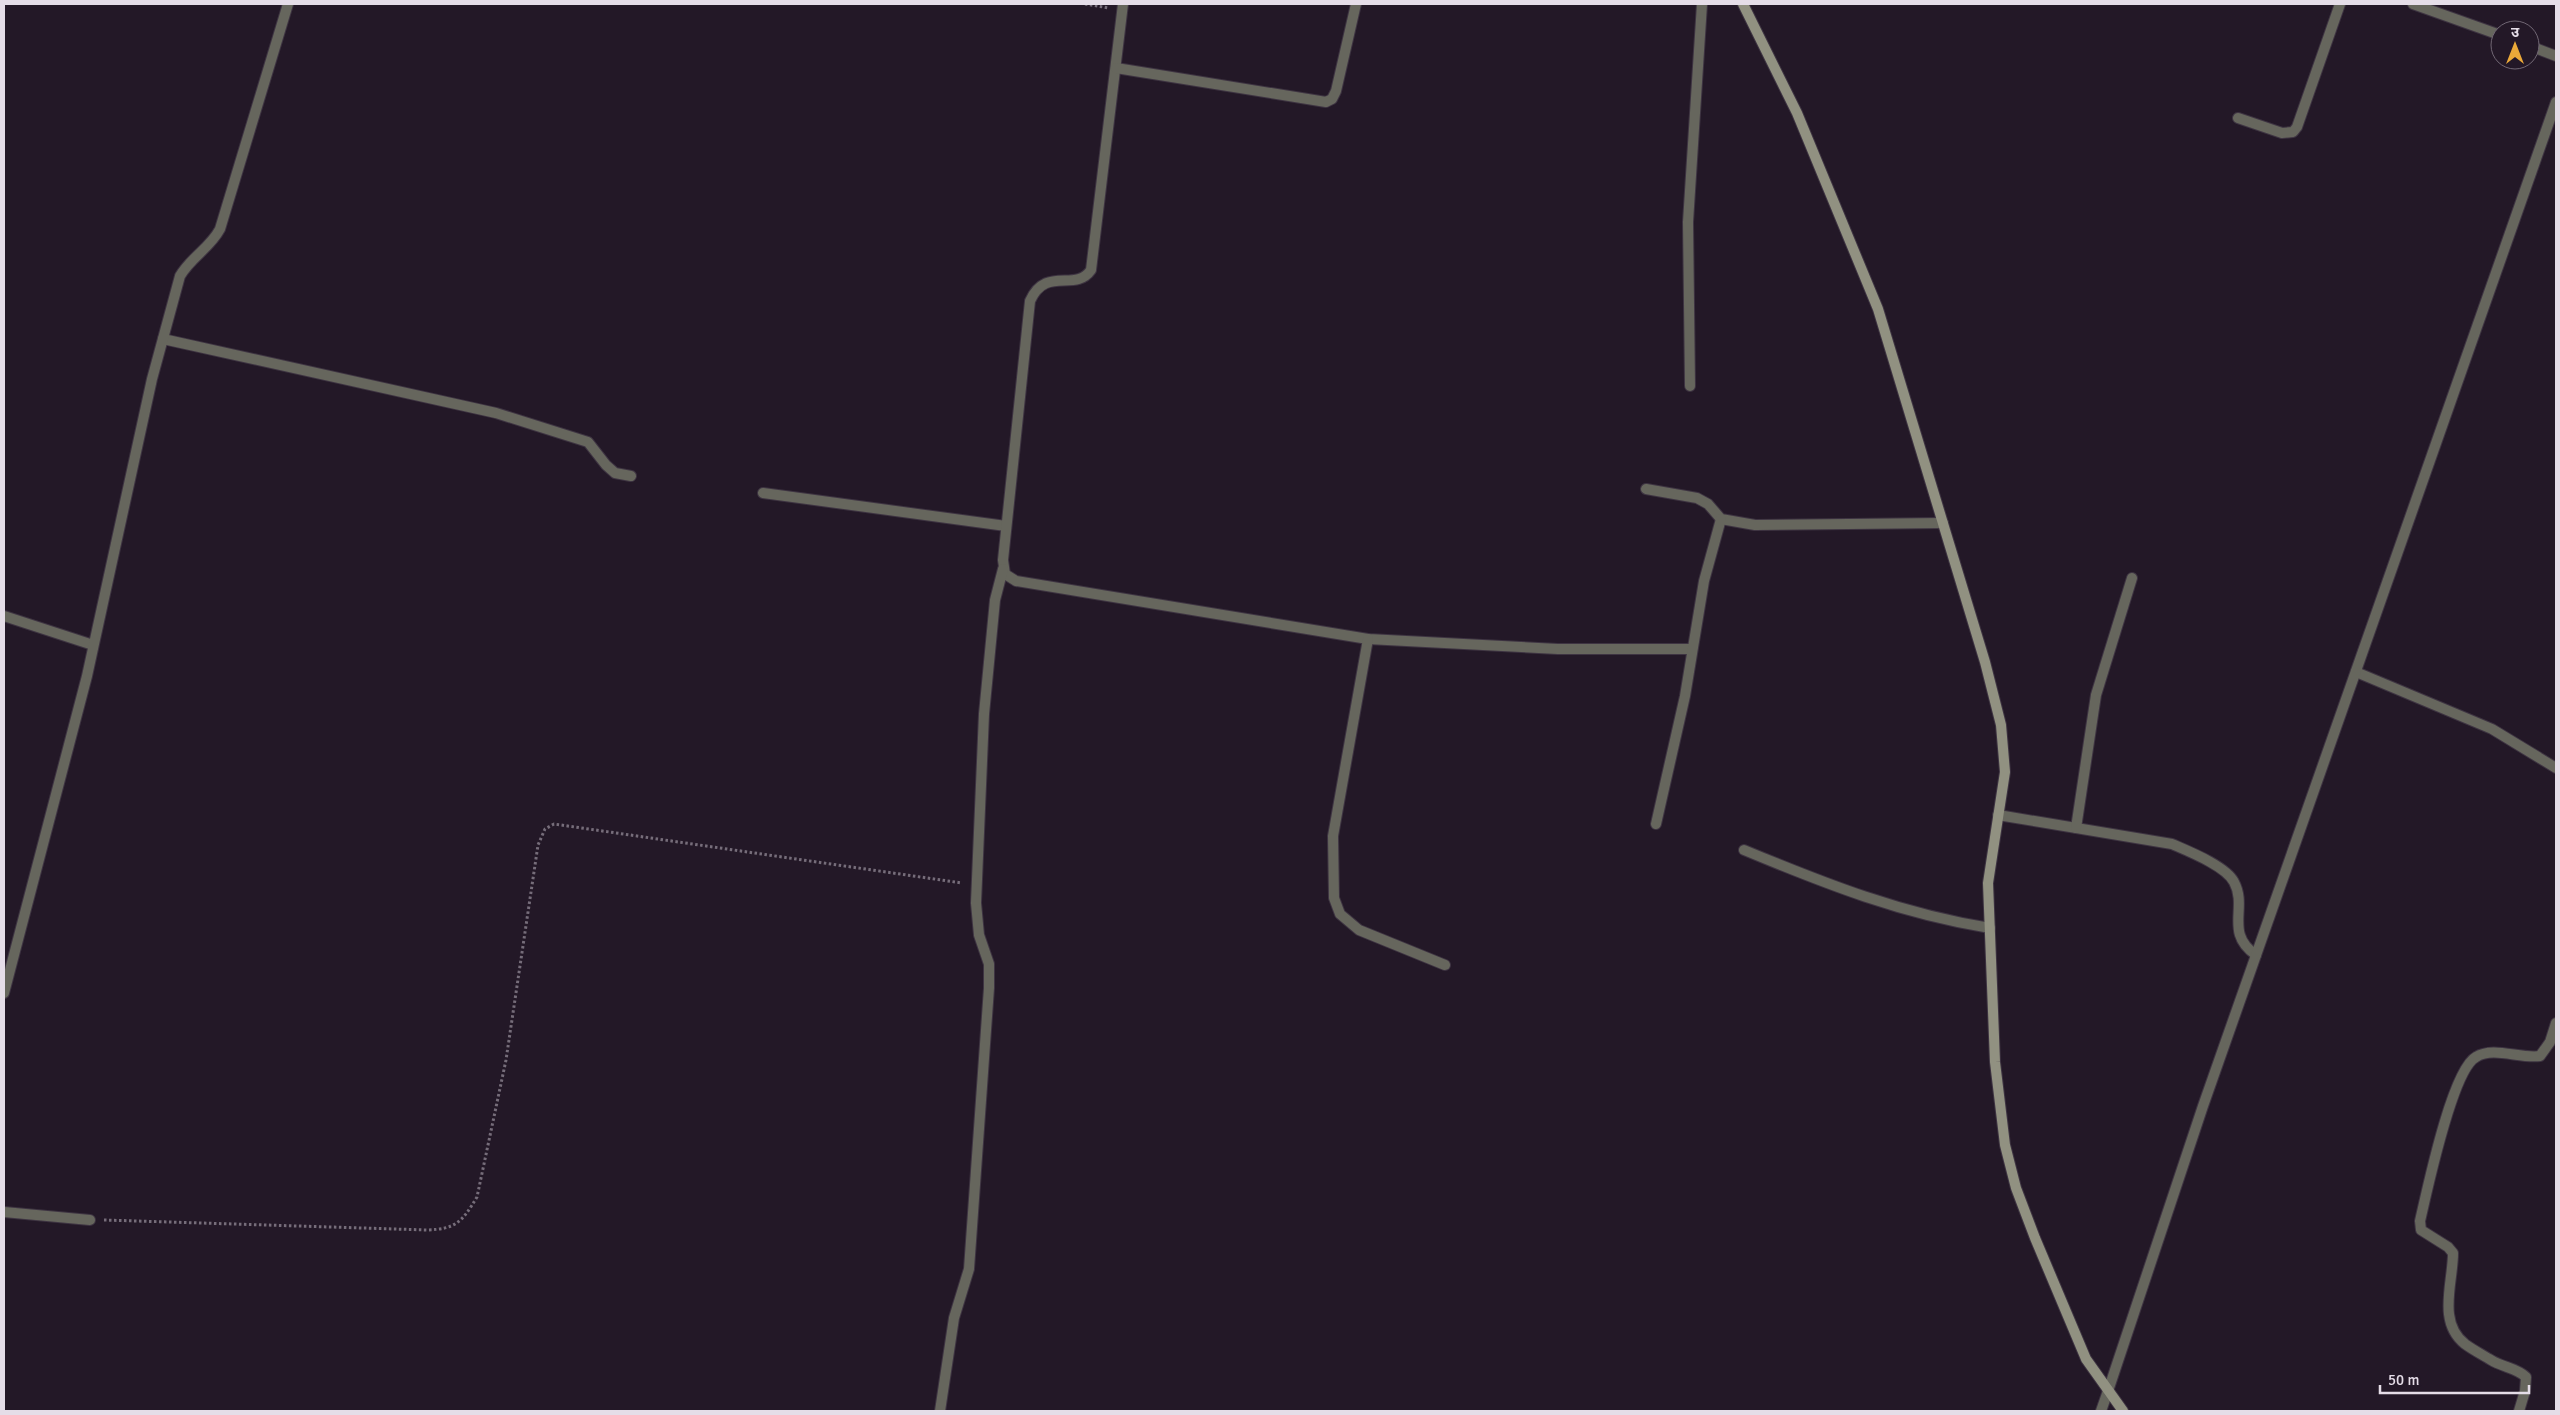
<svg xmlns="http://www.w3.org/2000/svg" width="2560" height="1415" viewBox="0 0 2560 1415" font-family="Signika,'Noto Sans Devanagari',sans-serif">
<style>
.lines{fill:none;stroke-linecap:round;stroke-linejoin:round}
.lane-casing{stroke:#3e3442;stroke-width:12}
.street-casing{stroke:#3e3442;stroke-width:12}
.secondary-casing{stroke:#3e3442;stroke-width:12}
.path{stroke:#766d7a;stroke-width:3;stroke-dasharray:2.5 2.5;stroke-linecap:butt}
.lane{stroke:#66665d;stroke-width:10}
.street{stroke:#66665d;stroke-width:10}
.secondary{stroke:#919181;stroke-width:10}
</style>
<rect width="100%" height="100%" fill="#231827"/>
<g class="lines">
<g class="lane-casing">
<g id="lane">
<polyline points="2238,118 2282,133 2293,132 2297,127 2340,4"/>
<polyline points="163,339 496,413 588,442 606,465 615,473 631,476"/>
<polyline points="763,493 1006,526"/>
<polyline points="2101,1411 2108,1391"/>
</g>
</g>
<g class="street-casing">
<g id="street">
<path d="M1123 4 1091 270C1075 293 1046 265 1030 301L1003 560 1005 574 1016 581 1368 639 1558 649H1692"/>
<polyline points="2413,4 2500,35"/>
<polyline points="2530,46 2556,56"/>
<polyline points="1116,68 1326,102 1332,99 1336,91 1356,4"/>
<polyline points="1690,386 1688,222 1702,4"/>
<polyline points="1646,489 1697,498 1708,504 1721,519 1755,525 1943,523"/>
<polyline points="4,616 93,645"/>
<polyline points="1368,639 1333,836 1334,898 1340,914 1359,930 1445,965"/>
<polyline points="2356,672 2492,729 2556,768"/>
<path d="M1998 815 2172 844C2188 851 2226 866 2234 882 2248 908 2224 933 2256 955"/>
<polyline points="1656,824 1685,696 1704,581 1721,519"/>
<polyline points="2076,828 2096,695 2132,578"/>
<path d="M1744 850C1826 884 1902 914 1990 928"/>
<path d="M4 993 87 676 152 379 180 276C191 257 210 248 220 229L288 4"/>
<polyline points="4,1212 90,1220"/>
<polyline points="2108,1391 2203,1106 2556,102"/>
<polyline points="940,1411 954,1318 969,1269 989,988 989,964 979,935 976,903 984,714 995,600 1003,569"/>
<path d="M2519 1411 2525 1391 2526 1377C2517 1368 2502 1367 2491 1360 2483 1355 2473 1350 2465 1344 2437 1322 2453 1283 2453 1253L2448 1247 2421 1230 2420 1221C2427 1191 2452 1070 2476 1057 2493 1046 2520 1059 2540 1056L2550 1042 2556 1023"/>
</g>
</g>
<g class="secondary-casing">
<polyline id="secondary" points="1743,4 1797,113 1878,309 1985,662 2001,725 2005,772 1988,883 1995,1062 2005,1145 2016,1188 2035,1238 2086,1359 2123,1411"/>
</g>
<g class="path">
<polyline points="1085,4 1109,8"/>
<path d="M104 1220 427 1230C456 1229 462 1222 477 1197L506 1060 538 845 545 829 554 824 962 883"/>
</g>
<use href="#lane" class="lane"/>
<use href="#street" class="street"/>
<use href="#secondary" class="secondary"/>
</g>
<rect width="2560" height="1415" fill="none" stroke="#e5dde8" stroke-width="10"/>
<g transform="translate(2515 45)"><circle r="24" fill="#231827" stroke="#716774"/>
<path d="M0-4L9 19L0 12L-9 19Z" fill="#eba939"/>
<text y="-8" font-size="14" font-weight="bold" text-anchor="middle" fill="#e5dde8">उ</text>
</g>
<path d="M2380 1385v8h149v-8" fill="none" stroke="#e5dde8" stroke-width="2.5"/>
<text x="2388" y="1385" font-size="15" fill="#e5dde8" stroke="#231827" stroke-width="4" paint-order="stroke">50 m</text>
</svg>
